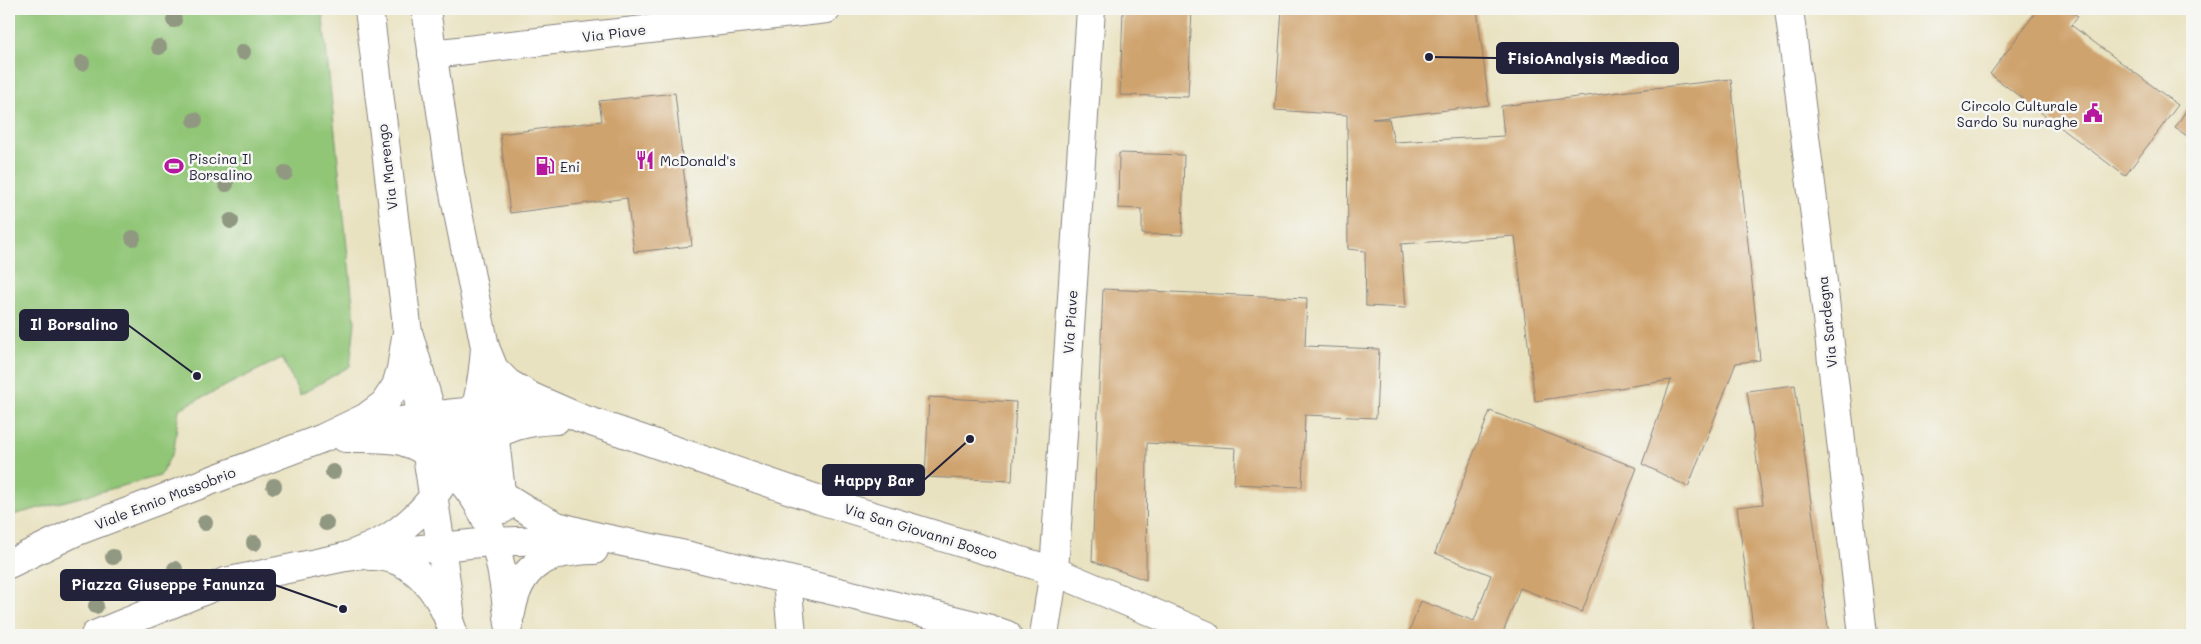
<svg xmlns="http://www.w3.org/2000/svg" width="2201" height="644" viewBox="0 0 2201 644" font-family="Mali,sans-serif">
<style>
.green{fill:#91c677;stroke:#5a7459}
.building{fill:#cfa36d}
.lines{fill:none;stroke-linecap:round;stroke-linejoin:round}
.minor-casing{stroke:#86827e;stroke-width:30}
.major-casing{stroke:#86827e;stroke-width:30}
.minor{stroke:#fff;stroke-width:28}
.major{stroke:#fff;stroke-width:28}
.tree{fill:#919882}
.labels{text-anchor:middle;dominant-baseline:central;stroke-width:5;stroke-linejoin:round;paint-order:stroke}
.street-label{font-size:14px;fill:#22223b;stroke:#f6f6f2}
.poi-label{font-size:14px;fill:#22223b;stroke:#f6f6f2;text-anchor:start}
.leader{fill:none;stroke:#22223b;stroke-width:2}
.callout-dot{fill:#22223b;stroke:#f6f6f2;stroke-width:2}
.callout{fill:#22223b;stroke:#22223b;stroke-width:2}
.callout-label{font-size:15px;text-anchor:middle;font-weight:bold;fill:#fff}
</style>
<rect width="100%" height="100%" fill="#f6f6f2"/>
<filter id="ink" filterUnits="userSpaceOnUse"><feTurbulence type="fractalNoise" baseFrequency=".02" numOctaves="2"/><feDisplacementMap in="SourceGraphic" scale="10" xChannelSelector="R" yChannelSelector="G"/><feConvolveMatrix kernelMatrix="1 2 1 2 8 2 1 2 1" color-interpolation-filters="sRGB"/></filter>
<filter id="wash" filterUnits="userSpaceOnUse"><feTurbulence type="fractalNoise" baseFrequency=".0096" numOctaves="4" result="noise"/><feDisplacementMap in="SourceGraphic" scale="20" xChannelSelector="R" yChannelSelector="G"/><feGaussianBlur stdDeviation="1.12" result="paint"/><feColorMatrix in="noise" values="0 0 0 0 0 0 0 0 0 0 0 0 0 0 0 0 0 1.4 0 .05"/><feComposite in="paint" operator="in"/></filter>
<g filter="url(#wash)">
<rect width="100%" height="100%" fill="#e9e2c0"/>
<polygon class="green" points="9,9 322,9 355,323 350,366 300,395 282,358 179,409 174,450 160,476 9,516"/>
<g id="blocks">
<g class="building">
<polygon points="1123,9 1192,9 1188,97 1120,95"/>
<polygon points="1282,9 1477,9 1489,105 1372,119 1389,119 1394,142 1504,136 1501,106 1731,79 1760,360 1736,363 1688,487 1642,464 1671,380 1535,401 1515,236 1401,244 1406,308 1366,306 1365,251 1348,249 1347,115 1275,110"/>
<polygon points="2038,9 2067,9 2078,16 2071,25 2178,105 2125,176 1990,74"/>
<polygon points="675,93 692,246 634,252 627,198 510,213 500,134 602,121 599,101"/>
<polygon points="2192,101 2192,139 2175,128"/>
<polygon points="1119,153 1184,155 1182,235 1142,234 1142,209 1118,208"/>
<polygon points="1103,289 1307,298 1305,346 1379,349 1376,418 1305,415 1302,487 1234,484 1236,448 1147,443 1146,580 1092,561"/>
<polygon points="1795,385 1829,635 1754,635 1737,507 1763,504 1747,391"/>
<polygon points="929,397 1016,402 1012,481 925,477"/>
<polygon points="1490,411 1637,468 1582,612 1520,588 1503,633 1507,635 1408,635 1421,601 1474,621 1491,575 1435,553"/>
</g>
</g>
</g>
<g filter="url(#ink)">
<use href="#blocks" fill-opacity="0" stroke="#86827e" stroke-width="1"/>
<g class="lines">
<g class="minor-casing">
<g id="minor">
<polyline points="1789,9 1820,256 1863,635"/>
<polyline points="432,54 827,9"/>
<polyline points="489,388 503,509"/>
<path d="M345 438C364 438 384 437 402 441 419 446 436 457 448 468 496 510 502 565 509 624"/>
<path d="M480 446C503 427 527 421 556 420"/>
<polyline points="441,546 450,611"/>
<path d="M371 556C413 555 440 592 452 629"/>
<polyline points="787,580 792,635"/>
<path d="M511 613C519 564 547 551 594 550"/>
<polyline points="1044,635 1054,571 1091,9"/>
</g>
</g>
<g class="major-casing">
<g id="major">
<polyline points="369,9 409,342"/>
<polyline points="406,325 430,407 447,435 463,457 485,479 506,497 530,512 557,526 599,537 690,556 987,628 1007,635"/>
<polyline points="485,347 494,369 508,383 532,397 580,418 820,500 1054,571 1206,635"/>
<polyline points="418,397 441,546"/>
<path d="M356 430C410 418 504 400 556 417"/>
<path d="M345 557C361 551 377 545 391 536 453 495 481 418 485 347L450 173 426 9"/>
<polyline points="9,564 75,532 323,438 365,418 384,404 396,386 401,369 406,337"/>
<polyline points="95,635 225,582 345,557 489,542 550,540 582,543"/>
</g>
</g>
<use href="#minor" class="minor"/>
<use href="#major" class="major"/>
</g>
<g class="tree">
<circle cx="174" cy="20" r="8"/>
<circle cx="159" cy="47" r="8"/>
<circle cx="243" cy="52" r="8"/>
<circle cx="82" cy="63" r="8"/>
<circle cx="195" cy="120" r="8"/>
<circle cx="285" cy="173" r="8"/>
<circle cx="226" cy="184" r="8"/>
<circle cx="231" cy="221" r="8"/>
<circle cx="133" cy="238" r="8"/>
<circle cx="333" cy="472" r="8"/>
<circle cx="274" cy="486" r="8"/>
<circle cx="205" cy="523" r="8"/>
<circle cx="326" cy="523" r="8"/>
<circle cx="254" cy="543" r="8"/>
<circle cx="113" cy="557" r="8"/>
<circle cx="175" cy="569" r="8"/>
<circle cx="96" cy="606" r="8"/>
</g>
</g>
<defs>
<g id="civic-bare" transform="scale(1.5)"><path d="M-.6-6.5H3V-4.5H.6V-3L4-1V1h2V6H-6V1h2V-1L-.6-3ZM-1.2 2.5V6h2.4V2.5Z" fill="#b5179e" stroke="#f6f6f2" stroke-width="2.5" paint-order="stroke"/></g>
<g id="restaurant-bare" transform="scale(1.5)"><path d="M-5-6h1v4h1v-4h1v4h1v-4h1v5L-1.5 .5V6h-2V.5L-5-1ZM5-6V6H3V1.5H1.5Q1.5-4 5-6Z" fill="#b5179e" stroke="#f6f6f2" stroke-width="2.5" paint-order="stroke"/></g>
<g id="stadium-bare" transform="scale(1.5)"><path d="M0-5a6.5 5 0 1 0 0 10a6.5 5 0 1 0 0-10ZM-3.5-1.8h7v3.6h-7Z" fill="#b5179e" stroke="#f6f6f2" stroke-width="2.5" paint-order="stroke"/></g>
<g id="fuel-bare" transform="scale(1.5)"><path d="M-5.5-6h7V0h2V4h1.3V-2.5L3-4.5l.8-.8L6-3V5H2.5V1h-1V6h-7ZM-4.2-4.7v3.2H.2V-4.7Z" fill="#b5179e" stroke="#f6f6f2" stroke-width="2.5" paint-order="stroke"/></g>
</defs>
<g fill-rule="evenodd">
<use href="#civic-bare" x="2093" y="113"/>
<use href="#restaurant-bare" x="645" y="160"/>
<use href="#stadium-bare" x="174" y="166"/>
<use href="#fuel-bare" x="545" y="166"/>
</g>
<g class="labels">
<g class="street-label">
<text transform="translate(614 33) rotate(-7)">Via Piave</text>
<text transform="translate(387 167) rotate(-97)">Via Marengo</text>
<text transform="translate(1070 322) rotate(-86)">Via Piave</text>
<text transform="translate(1827 322) rotate(-96)">Via Sardegna</text>
<text transform="translate(165 498) rotate(-21)">Viale Ennio Massobrio</text>
<text transform="translate(921 531) rotate(17)">Via San Giovanni Bosco</text>
</g>
<g class="poi-label">
<text x="2078" y="105" text-anchor="end">Circolo Culturale<tspan x="2078" dy="16">Sardo Su nuraghe</tspan></text>
<text x="189" y="158">Piscina Il<tspan x="189" dy="16">Borsalino</tspan></text>
<text x="660" y="160">McDonald's</text>
<text x="560" y="166">Eni</text>
</g>
</g>
<path class="leader" d="M1429 57L1497 58M197 376L128 325M970 439L924 480M343 609L275 585"/>
<g class="callout-dot">
<circle cx="1429" cy="57" r="5"/>
<circle cx="197" cy="376" r="5"/>
<circle cx="970" cy="439" r="5"/>
<circle cx="343" cy="609" r="5"/>
</g>
<g class="callout">
<rect x="1497" y="43" width="181" height="30" rx="5"/>
<rect x="20" y="310" width="108" height="30" rx="5"/>
<rect x="823" y="465" width="101" height="30" rx="5"/>
<rect x="61" y="570" width="214" height="30" rx="5"/>
</g>
<g class="callout-label">
<text x="1588" y="64">FisioAnalysis Mædica</text>
<text x="74" y="330">Il Borsalino</text>
<text x="874" y="486">Happy Bar</text>
<text x="168" y="590">Piazza Giuseppe Fanunza</text>
</g>
<rect width="2201" height="644" fill="none" stroke="#f6f6f2" stroke-width="30"/>
</svg>
